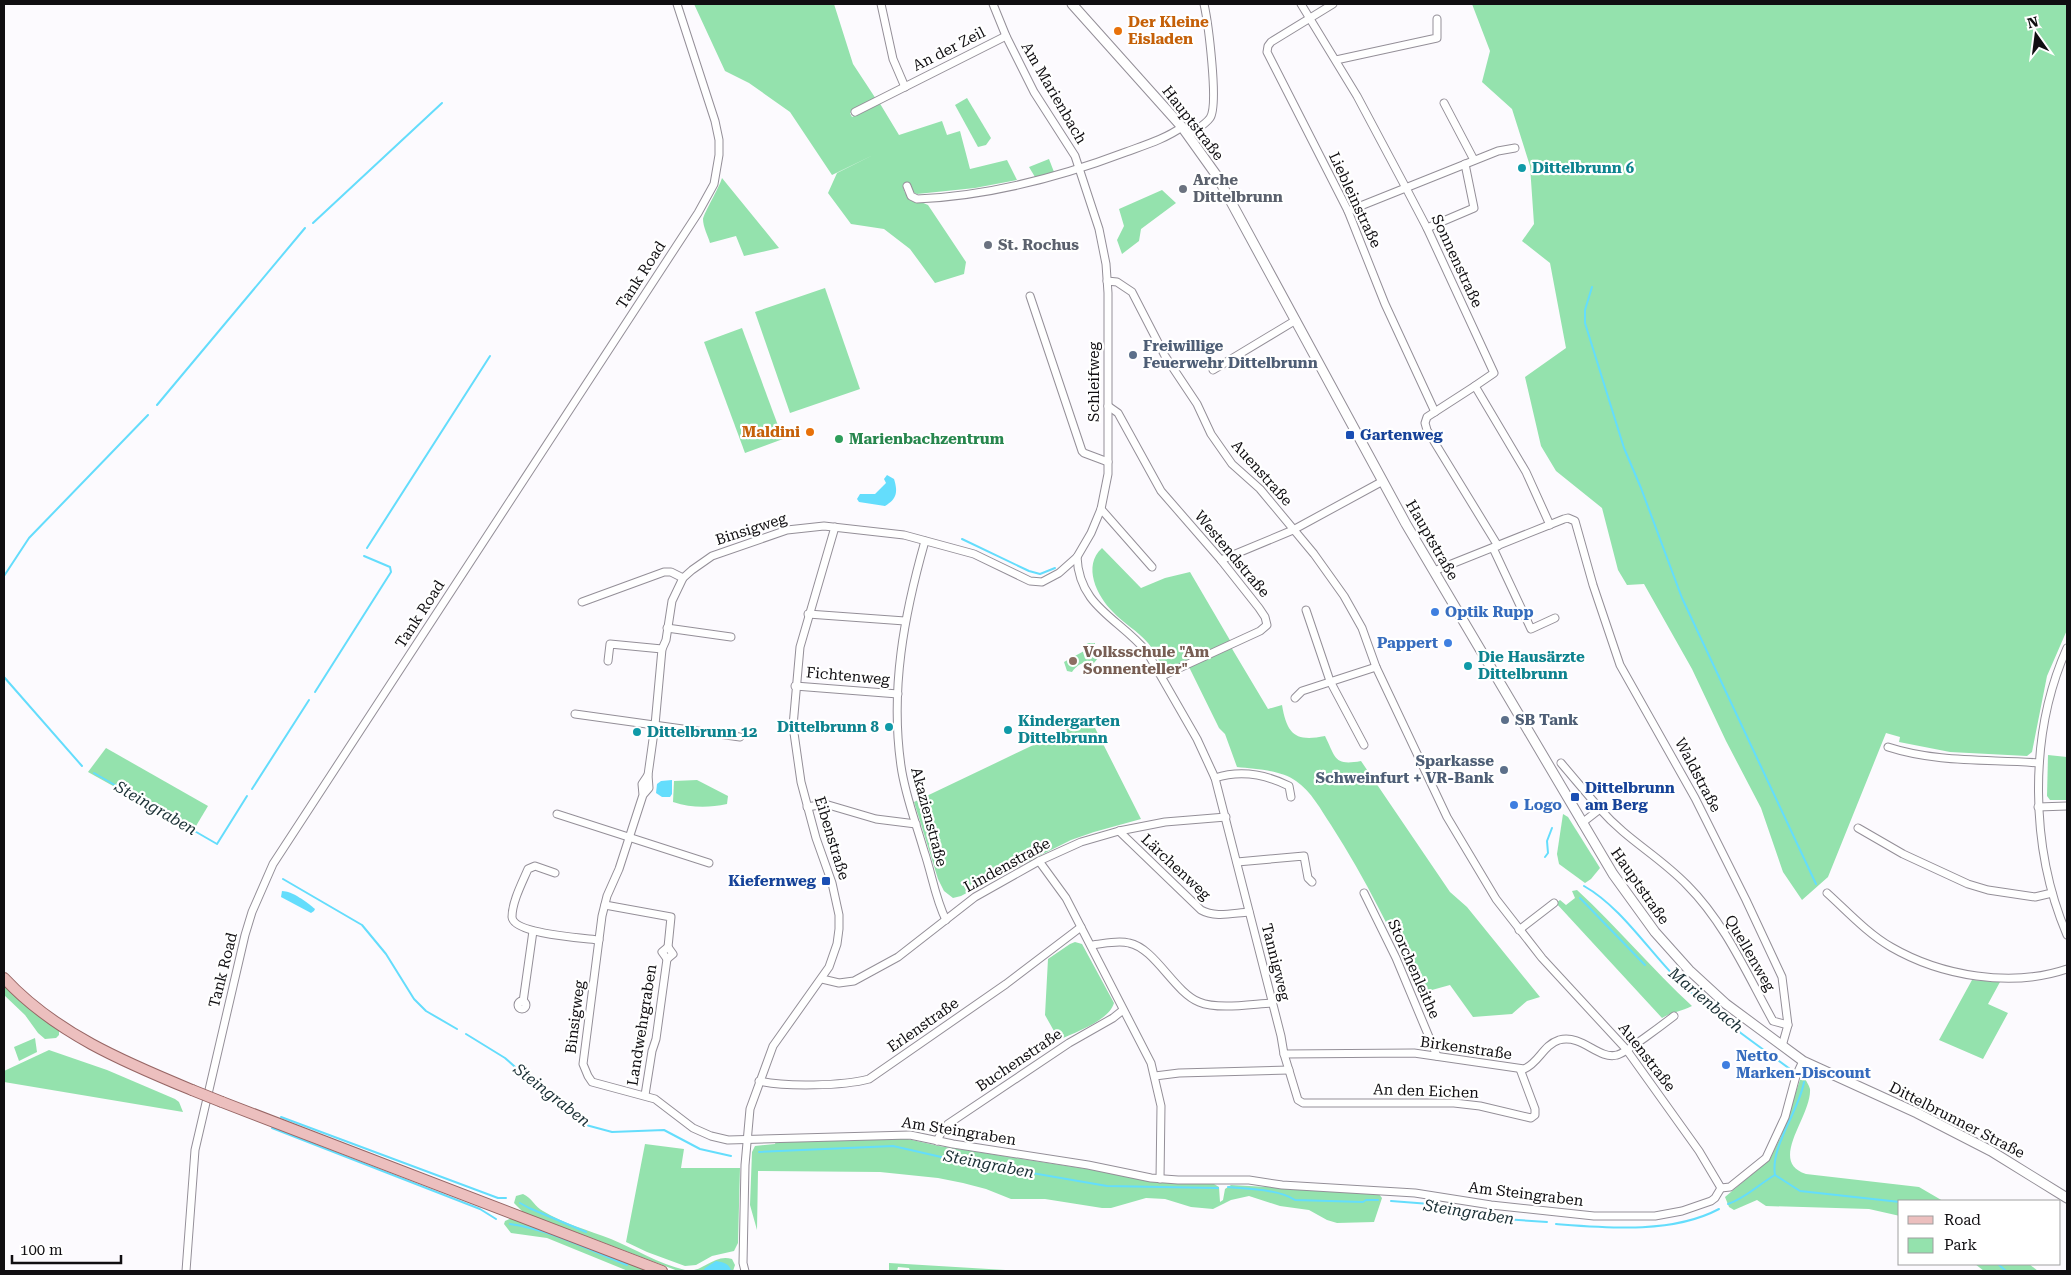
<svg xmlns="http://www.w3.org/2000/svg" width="2071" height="1275" viewBox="0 0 2071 1275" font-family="'Roboto Serif',serif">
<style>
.green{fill:#94e2ad}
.water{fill:#64ddfc}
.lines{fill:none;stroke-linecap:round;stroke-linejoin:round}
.stream{stroke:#64ddfc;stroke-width:2}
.minor-casing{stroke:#948f98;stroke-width:9}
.tertiary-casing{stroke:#948f98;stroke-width:11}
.primary-casing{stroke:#976665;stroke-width:12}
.minor{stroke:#fff;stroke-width:7}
.tertiary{stroke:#fff;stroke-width:9}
.primary{stroke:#ecbfbe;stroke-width:10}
.primary-bridge-casing{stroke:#976665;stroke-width:12;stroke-linecap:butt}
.primary-bridge{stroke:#ecbfbe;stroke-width:10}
.food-dot{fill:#e8710a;stroke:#fff;stroke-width:2}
.culture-dot{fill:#0f9aa8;stroke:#fff;stroke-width:2}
.worship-dot{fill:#6b7280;stroke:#fff;stroke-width:2}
.service-dot{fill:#5c6f8a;stroke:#fff;stroke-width:2}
.transit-dot{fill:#1a4fb4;stroke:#fff;stroke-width:2}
.leisure-dot{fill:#2e9e5b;stroke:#fff;stroke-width:2}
.shop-dot{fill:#3f7fe0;stroke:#fff;stroke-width:2}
.education-dot{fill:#8d6e63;stroke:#fff;stroke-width:2}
.labels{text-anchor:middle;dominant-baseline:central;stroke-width:4.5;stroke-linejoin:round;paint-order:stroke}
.food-label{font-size:15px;font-weight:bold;fill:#c56008;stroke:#fff;text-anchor:start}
.street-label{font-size:15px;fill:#100e11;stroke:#fff}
.culture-label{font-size:15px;font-weight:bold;fill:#0d838f;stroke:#fff;text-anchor:start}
.worship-label{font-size:15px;font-weight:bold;fill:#5b616d;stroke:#fff;text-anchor:start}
.service-label{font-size:15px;font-weight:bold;fill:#4e5e75;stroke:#fff;text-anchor:start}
.transit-label{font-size:15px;font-weight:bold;fill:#164399;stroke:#fff;text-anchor:start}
.leisure-label{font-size:15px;font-weight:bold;fill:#27864d;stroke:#fff;text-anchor:start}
.shop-label{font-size:15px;font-weight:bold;fill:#366cbe;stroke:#fff;text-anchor:start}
.education-label{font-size:15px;font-weight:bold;fill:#785e54;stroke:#fff;text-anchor:start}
.water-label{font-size:16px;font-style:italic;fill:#1a2f35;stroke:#fff}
</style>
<rect width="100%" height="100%" fill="#fcfafe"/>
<g class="green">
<polygon points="694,4 834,4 853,64 876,99 850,113 852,117 879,102 899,135 942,121 947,135 960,131 970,169 1007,160 1017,180 975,188 917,194 913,192 909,185 903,187 905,193 909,197 928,205 966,262 964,274 935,283 910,249 884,229 851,224 828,193 837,173 873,155 832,175 790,112 749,83 725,71"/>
<polygon points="1472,4 2067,4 2067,630 2047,676 2032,752 2027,756 1950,752 1899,742 1900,737 1886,733 1828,877 1802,900 1783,872 1761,808 1726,741 1692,669 1644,584 1627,585 1618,570 1602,508 1556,471 1541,446 1525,377 1566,348 1550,263 1522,241 1534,224 1530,166 1512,109 1482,82 1490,51"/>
<polygon points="967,98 991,138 986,145 978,147 955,105"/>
<polygon points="1049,159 1054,172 1035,177 1029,167"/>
<path d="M722 178 779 248 744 256 736 236 710 243C708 236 703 227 703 219 704 213 719 188 722 178Z"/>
<polygon points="1162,190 1176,203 1141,229 1139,241 1122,254 1117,240 1124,226 1119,209"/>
<polygon points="825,288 860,389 790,413 755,312"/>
<polygon points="742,328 783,439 745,453 704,342"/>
<path d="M1102 548 1141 588 1165 578 1190 572 1231 642 1165 673C1160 663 1155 651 1148 643 1138 631 1123 623 1113 612 1097 596 1082 566 1102 548Z"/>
<path d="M1088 643H1095V650L1099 657 1093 664C1084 661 1078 664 1072 672L1067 671 1064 662 1084 651 1085 645Z"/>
<path d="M1231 647 1268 709 1282 705C1287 735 1296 742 1325 736 1336 758 1334 766 1361 761L1450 892 1467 907 1540 997 1527 1001 1512 1014 1473 1017 1450 985 1421 993C1393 936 1366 879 1331 825 1321 810 1311 791 1296 781 1281 770 1255 769 1237 767L1225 734 1219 728 1189 667Z"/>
<polygon points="1090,718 1141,819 1094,832 1071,840 989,881 961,896 953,898 944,891 938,879 914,802"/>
<polygon points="106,748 208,806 196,826 181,824 88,772"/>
<polygon points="2048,755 2067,757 2067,800 2050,800 2047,796"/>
<path d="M697 780 728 796 727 804C708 808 692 808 673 802L674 781Z"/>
<polygon points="1563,814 1568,817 1600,868 1591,879 1585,883 1559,864 1557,854"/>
<path d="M1577 890C1617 927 1652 969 1692 1006 1682 1011 1672 1012 1662 1018L1556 903 1560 900 1566 905 1575 898 1572 891Z"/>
<path d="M1075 942 1082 944 1114 1003C1109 1021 1075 1032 1059 1040L1045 1015 1048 959 1070 944Z"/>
<polygon points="1972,980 2000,982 1988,1004 2008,1013 1983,1059 1939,1040"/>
<polygon points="4,984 59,1028 59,1035 56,1038 45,1039 38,1033 25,1015 4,995"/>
<polygon points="35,1038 37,1052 19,1061 14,1047"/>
<polygon points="49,1050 107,1070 175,1099 179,1102 183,1112 4,1082 4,1071"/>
<path d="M1805 1078C1806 1081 1809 1085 1810 1089 1812 1116 1767 1162 1806 1174L1919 1187 1943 1201H1900V1216L1869 1209 1766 1206 1757 1200 1734 1210 1729 1207 1725 1197 1770 1159 1781 1136 1800 1080Z"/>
<polygon points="903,1138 939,1146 1178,1183 1214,1184 1219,1187 1220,1202 1223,1200 1225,1189 1231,1185 1378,1193 1382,1198 1374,1222 1337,1223 1327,1220 1309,1210 1280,1206 1249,1196 1231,1200 1213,1209 1191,1207 1165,1199 1146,1198 1111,1208 1102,1208 1045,1199 1011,1199 986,1189 963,1183 938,1178 880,1172 758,1171 757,1230 750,1205 752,1152 755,1146 775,1144 776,1141"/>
<polygon points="645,1144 684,1149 681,1168 740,1168 738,1243 734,1251 712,1256 696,1265 685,1266 647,1252 626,1242"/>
<path d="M523 1194C532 1198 535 1207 543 1211 564 1224 588 1230 611 1239 635 1249 659 1264 685 1270 702 1274 714 1253 732 1259L735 1265 733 1271H678L523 1212 514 1203 516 1196Z"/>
<polygon points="512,1218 650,1271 628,1271 547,1238 511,1233 504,1224 505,1221"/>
<polygon points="889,1263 1022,1271 910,1271 909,1268 898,1267 897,1271 889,1271"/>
<polygon points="1975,1264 2029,1264 2038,1271 1984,1271"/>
</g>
<g class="water">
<path d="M887 475 894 479C898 492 897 499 885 506L859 502 857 499 860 494H875L886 483 884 479Z"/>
<polygon points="672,780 672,794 670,797 662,797 656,793 657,784 661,781"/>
<path d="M282 891C292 891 307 902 315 909L314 911 311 913 281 897Z"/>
<path d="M716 1261C723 1262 730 1264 731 1271H703L705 1268Z"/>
</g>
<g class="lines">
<g class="stream">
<polyline points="313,223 442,103"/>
<polyline points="1592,287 1585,310 1585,323 1624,448 1641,488 1682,598 1816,884"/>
<polyline points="157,405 305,228"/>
<polyline points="962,539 1029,571 1040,574 1055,568"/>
<polyline points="367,548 490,356"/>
<polyline points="4,576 29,538 148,415"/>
<polyline points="4,677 82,766"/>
<polyline points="315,692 391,572 390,567 364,556"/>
<polyline points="94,773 217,844 247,796"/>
<polyline points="252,789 309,700"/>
<polyline points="1545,857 1548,853 1547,841 1552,828"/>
<polyline points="283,879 362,925 386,954 414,999 426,1011 457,1029"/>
<path d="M1584 886C1621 907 1648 950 1678 980 1712 1014 1752 1041 1790 1069"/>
<polyline points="1580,898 1645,965"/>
<polyline points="466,1034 505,1058 560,1107 586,1125 612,1132 664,1130 700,1149 731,1156"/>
<path d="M1804 1082C1799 1111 1770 1147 1775 1175L1800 1191 1900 1202"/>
<polyline points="281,1117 498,1198 506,1198"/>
<polyline points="272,1128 480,1209 496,1219"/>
<polyline points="759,1152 893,1146 950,1159 1107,1186 1218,1188"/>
<path d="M1228 1187C1248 1189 1278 1189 1295 1200L1363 1202 1366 1200H1378"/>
<polyline points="1391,1201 1443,1205 1504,1219 1547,1222"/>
<polyline points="520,1203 529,1208 586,1232"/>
<path d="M1728 1204C1746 1198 1759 1184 1775 1175"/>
<path d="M510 1224C551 1230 589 1250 627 1265"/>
<path d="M1556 1224C1608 1228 1672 1234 1719 1209"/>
<polyline points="1998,1264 2006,1271"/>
</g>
<g class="minor-casing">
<g id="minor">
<polyline points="881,4 893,59 905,87"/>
<polyline points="1301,4 1357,96 1406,188 1427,228 1494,373 1475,386 1526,472 1550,525"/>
<polyline points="1333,4 1271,42 1268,46 1267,52 1348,211 1385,304 1435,412"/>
<polyline points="1336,60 1437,38 1437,19"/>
<polyline points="1444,103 1474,160"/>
<polyline points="855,112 1006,36"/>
<path d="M1189 135C1195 130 1205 125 1210 118 1219 105 1208 22 1204 4"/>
<path d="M907 186 911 196 917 199C989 196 1060 177 1126 152 1145 145 1165 139 1182 127"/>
<polyline points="1348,211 1498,151 1515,148"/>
<polyline points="1427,228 1474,208 1465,164"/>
<polyline points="1107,281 1117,282 1132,292 1165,356 1197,404 1211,434 1232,464 1260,489 1314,554 1344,596 1362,628 1376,667 1447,817 1496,899 1542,958 1626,1049 1699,1151 1721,1188"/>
<polyline points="1030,296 1082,451 1084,453 1108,462"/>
<polyline points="1213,370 1296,320"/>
<polyline points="1475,386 1427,417 1425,423 1427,430 1498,546"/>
<polyline points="1108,406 1118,413 1161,491 1221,560 1259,608 1265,617 1267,625 1260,631 1162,676"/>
<polyline points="1101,509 1152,567"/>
<path d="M925 541C904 615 890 690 901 766 905 795 916 823 924 851 932 874 935 898 946 920"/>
<polyline points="1493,548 1531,629 1555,618"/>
<path d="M1077 557C1079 607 1119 618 1147 652L1197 739 1215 778 1281 1036 1284 1054 1298 1100 1303 1103H1454L1480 1106 1531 1118 1535 1115V1109L1520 1069"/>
<polyline points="1221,560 1293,530 1383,481"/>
<polyline points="1434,571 1564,519 1568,518 1575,521 1593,585 1620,665 1695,798 1746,900 1782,977 1788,1025 1782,1046"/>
<polyline points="582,602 664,572 671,572 683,578"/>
<polyline points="1306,610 1330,681 1364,745"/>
<polyline points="808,614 905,621"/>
<polyline points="667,628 731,637"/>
<path d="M2067 648C2028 735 2030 848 2067 935"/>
<polyline points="608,661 610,644 662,649"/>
<polyline points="795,686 898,694"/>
<polyline points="1295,698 1302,691 1376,667"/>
<polyline points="575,714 740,737"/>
<path d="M1888 747C1937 763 1989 759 2039 763"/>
<polyline points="1561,763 1600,809"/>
<polyline points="648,775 655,725 662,649 666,640 672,601 683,578 692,570 712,556 787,530 824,526 904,535 974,554 1030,581 1042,582 1059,573 1077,557 1091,533 1101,509 1108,474 1108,293 1106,264 1099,229 1075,156 1034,92 1006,36 993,4"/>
<path d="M1215 778C1240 770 1265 774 1289 786L1291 797"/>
<polyline points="643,795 642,784 648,775 649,788 643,795 619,869 607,896 602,916 583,1064 588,1076 592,1082 655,1099 693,1128 711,1136 728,1140 910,1135 953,1144 1088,1165 1151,1178 1178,1180 1249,1180 1282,1185 1415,1193 1491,1205 1594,1216 1655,1216 1682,1211 1711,1201 1715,1198 1721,1188"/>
<polyline points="807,807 825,804 876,819 916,824"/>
<polyline points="2038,807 2067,806"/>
<polyline points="557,814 709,863"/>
<path d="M1582 823 1600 809C1627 840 1659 856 1687 885 1725 923 1747 974 1773 1021L1788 1025"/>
<polyline points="1858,828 1903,854 1968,884 1988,890 2035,897 2052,893"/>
<path d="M1119 831 1201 910C1215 918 1233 913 1249 912"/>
<polyline points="1039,861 1066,898 1151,1063 1161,1106 1160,1179"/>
<polyline points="1237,862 1304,856 1308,878 1312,882"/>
<path d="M555 873 535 866 528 869C522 883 512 902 512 917 513 934 584 938 599 940"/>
<polyline points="1364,893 1396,958 1437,1056"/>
<path d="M1827 893C1847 911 1867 933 1891 947 1941 976 2011 988 2067 969"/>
<polyline points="605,905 671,917 668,947"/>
<polyline points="1519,930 1554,903"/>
<path d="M1091 945C1103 944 1117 940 1129 943 1155 948 1174 992 1199 1002 1218 1010 1252 1004 1272 1003"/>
<polygon points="668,947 673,954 667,959 662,952"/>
<polyline points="822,979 839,983 854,981 898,957 975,897 1039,861 1081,842 1119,831 1165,822 1226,817"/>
<circle cx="522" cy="1005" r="4"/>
<polyline points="523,1002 533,931"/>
<path d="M1284 1054 1414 1053 1524 1069C1539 1063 1543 1045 1559 1040 1583 1034 1598 1060 1617 1055 1624 1054 1665 1023 1674 1016"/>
<polyline points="1155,1076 1179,1073 1289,1070"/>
<path d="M759 1081C785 1087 843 1086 869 1079L1006 984 1081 927"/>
<polyline points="645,1095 652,1051 656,1039 667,959"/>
<polyline points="937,1141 941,1133 948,1124 1069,1043 1113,1018 1123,1010"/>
<polyline points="1721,1188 1730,1187 1766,1158 1785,1117 1796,1076 1803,1061"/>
<polyline points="186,1271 195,1150 245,935 252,912 273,864 698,213 714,184 719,155 719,140 715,121 677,4"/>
<polyline points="745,1271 743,1263 745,1165 750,1109 773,1046 829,967 837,944 839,929 839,915 832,883 816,838 801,782 793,726 800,647 835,527"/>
</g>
</g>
<g class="tertiary-casing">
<polyline id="tertiary" points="1072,4 1182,127 1217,176 1406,524 1613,874 1655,932 1689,970 1726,1004 1803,1061 1917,1113 1991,1151 2067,1198"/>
</g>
<g class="primary-casing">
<g id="primary">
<path d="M4 978C55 1033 124 1062 192 1090"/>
<polyline points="222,1102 662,1271"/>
</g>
</g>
<use href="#minor" class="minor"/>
<use href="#tertiary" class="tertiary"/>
<use href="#primary" class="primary"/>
<g class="primary-bridge-casing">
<polyline id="primary-bridge" points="192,1090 222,1102"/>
</g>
<use href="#primary-bridge" class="primary-bridge"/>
</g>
<g class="food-dot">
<circle cx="1118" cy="31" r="5"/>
<circle cx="810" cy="432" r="5"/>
</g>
<g class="culture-dot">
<circle cx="1522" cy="168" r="5"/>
<circle cx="1468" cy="666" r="5"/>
<circle cx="889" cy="727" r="5"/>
<circle cx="1008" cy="730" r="5"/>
<circle cx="637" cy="732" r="5"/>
</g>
<g class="worship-dot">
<circle cx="1183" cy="189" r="5"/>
<circle cx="988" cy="245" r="5"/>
</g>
<g class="service-dot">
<circle cx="1133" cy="355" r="5"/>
<circle cx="1505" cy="720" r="5"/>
<circle cx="1504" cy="770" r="5"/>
</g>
<g class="transit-dot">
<rect x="1345" y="430" width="10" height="10" rx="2.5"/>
<rect x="1570" y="792" width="10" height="10" rx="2.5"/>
<rect x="821" y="876" width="10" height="10" rx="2.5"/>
</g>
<circle class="leisure-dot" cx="839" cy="439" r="5"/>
<g class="shop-dot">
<circle cx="1435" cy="612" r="5"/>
<circle cx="1448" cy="643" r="5"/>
<circle cx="1514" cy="805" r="5"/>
<circle cx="1726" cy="1065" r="5"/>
</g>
<circle class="education-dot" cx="1073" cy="661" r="5"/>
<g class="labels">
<g class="food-label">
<text x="1128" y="22">Der Kleine<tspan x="1128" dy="17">Eisladen</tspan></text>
<text x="800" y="432" text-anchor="end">Maldini</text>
</g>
<g class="street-label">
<text transform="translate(949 49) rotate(-27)">An der Zeil</text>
<text transform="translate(1054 93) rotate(60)">Am Marienbach</text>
<text transform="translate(1193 123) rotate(52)">Hauptstraße</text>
<text transform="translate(1355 200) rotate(65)">Liebleinstraße</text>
<text transform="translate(1457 261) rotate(65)">Sonnenstraße</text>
<text transform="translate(641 275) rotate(-57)">Tank Road</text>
<text transform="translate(1094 382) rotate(-90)">Schleifweg</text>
<text transform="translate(1262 473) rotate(48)">Auenstraße</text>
<text transform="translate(751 529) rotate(-18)">Binsigweg</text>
<text transform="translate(1432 540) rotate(60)">Hauptstraße</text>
<text transform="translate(1232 554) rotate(50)">Westendstraße</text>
<text transform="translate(420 614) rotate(-57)">Tank Road</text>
<text transform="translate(848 676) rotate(5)">Fichtenweg</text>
<text transform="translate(1698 775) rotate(62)">Waldstraße</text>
<text transform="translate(929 817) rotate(75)">Akazienstraße</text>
<text transform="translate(832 838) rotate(73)">Eibenstraße</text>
<text transform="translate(1007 865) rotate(-29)">Lindenstraße</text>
<text transform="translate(1176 867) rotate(43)">Lärchenweg</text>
<text transform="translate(1640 886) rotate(55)">Hauptstraße</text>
<text transform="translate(1750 953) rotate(60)">Quellenweg</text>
<text transform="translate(1276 962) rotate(76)">Tannigweg</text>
<text transform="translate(1414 969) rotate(66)">Storchenleithe</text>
<text transform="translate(223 970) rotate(-76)">Tank Road</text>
<text transform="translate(575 1017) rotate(-83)">Binsigweg</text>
<text transform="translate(642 1025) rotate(-81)">Landwehrgraben</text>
<text transform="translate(923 1025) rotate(-35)">Erlenstraße</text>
<text transform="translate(1466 1048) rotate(8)">Birkenstraße</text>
<text transform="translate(1647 1057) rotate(52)">Auenstraße</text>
<text transform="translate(1019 1060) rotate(-34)">Buchenstraße</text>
<text transform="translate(1426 1091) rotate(2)">An den Eichen</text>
<text transform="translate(1957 1120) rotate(27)">Dittelbrunner Straße</text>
<text transform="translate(959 1131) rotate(9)">Am Steingraben</text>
<text transform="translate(1526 1194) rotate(7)">Am Steingraben</text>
</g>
<g class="culture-label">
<text x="1532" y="168">Dittelbrunn 6</text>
<text x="1478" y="657">Die Hausärzte<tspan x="1478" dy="17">Dittelbrunn</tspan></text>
<text x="1018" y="721">Kindergarten<tspan x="1018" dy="17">Dittelbrunn</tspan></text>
<text x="879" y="727" text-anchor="end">Dittelbrunn 8</text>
<text x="647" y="732">Dittelbrunn 12</text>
</g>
<g class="worship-label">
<text x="1193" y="180">Arche<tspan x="1193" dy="17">Dittelbrunn</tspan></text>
<text x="998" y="245">St. Rochus</text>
</g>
<g class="service-label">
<text x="1143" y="346">Freiwillige<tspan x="1143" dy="17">Feuerwehr Dittelbrunn</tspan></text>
<text x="1515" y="720">SB Tank</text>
<text x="1494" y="761" text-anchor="end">Sparkasse<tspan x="1494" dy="17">Schweinfurt + VR-Bank</tspan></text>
</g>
<g class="transit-label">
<text x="1360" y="435">Gartenweg</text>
<text x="1585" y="788">Dittelbrunn<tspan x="1585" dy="17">am Berg</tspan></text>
<text x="816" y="881" text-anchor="end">Kiefernweg</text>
</g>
<g class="leisure-label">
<text x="849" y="439">Marienbachzentrum</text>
</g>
<g class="shop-label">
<text x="1445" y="612">Optik Rupp</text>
<text x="1438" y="643" text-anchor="end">Pappert</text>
<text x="1524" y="805">Logo</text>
<text x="1736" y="1056">Netto<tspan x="1736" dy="17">Marken-Discount</tspan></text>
</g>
<g class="education-label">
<text x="1083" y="652">Volksschule "Am<tspan x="1083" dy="17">Sonnenteller"</tspan></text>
</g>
<g class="water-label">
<text transform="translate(156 808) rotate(30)">Steingraben</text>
<text transform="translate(1706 1000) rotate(40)">Marienbach</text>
<text transform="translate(552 1095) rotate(38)">Steingraben</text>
<text transform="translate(989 1164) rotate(11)">Steingraben</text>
<text transform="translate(1469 1212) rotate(9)">Steingraben</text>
</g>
</g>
<rect width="2071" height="1275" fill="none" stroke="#100e11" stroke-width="10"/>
<rect x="1898" y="1200" width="162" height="65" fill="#ffffff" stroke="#9f9fa0"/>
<rect x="1908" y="1216" width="25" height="8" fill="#ecbfbe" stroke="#9f9fa0"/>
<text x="1944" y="1225" font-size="15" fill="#100e11">Road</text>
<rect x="1908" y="1238" width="25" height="15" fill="#94e2ad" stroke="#9f9fa0"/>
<text x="1944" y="1250" font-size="15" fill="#100e11">Park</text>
<g transform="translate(2036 35) rotate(346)" stroke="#ffffff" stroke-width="4" paint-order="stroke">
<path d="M0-4L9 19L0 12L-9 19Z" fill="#100e11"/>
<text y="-8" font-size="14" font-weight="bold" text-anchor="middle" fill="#100e11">N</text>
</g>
<path d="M12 1255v8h109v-8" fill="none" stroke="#100e11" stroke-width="2.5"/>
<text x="20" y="1255" font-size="15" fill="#100e11" stroke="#ffffff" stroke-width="4" paint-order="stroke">100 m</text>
</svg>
